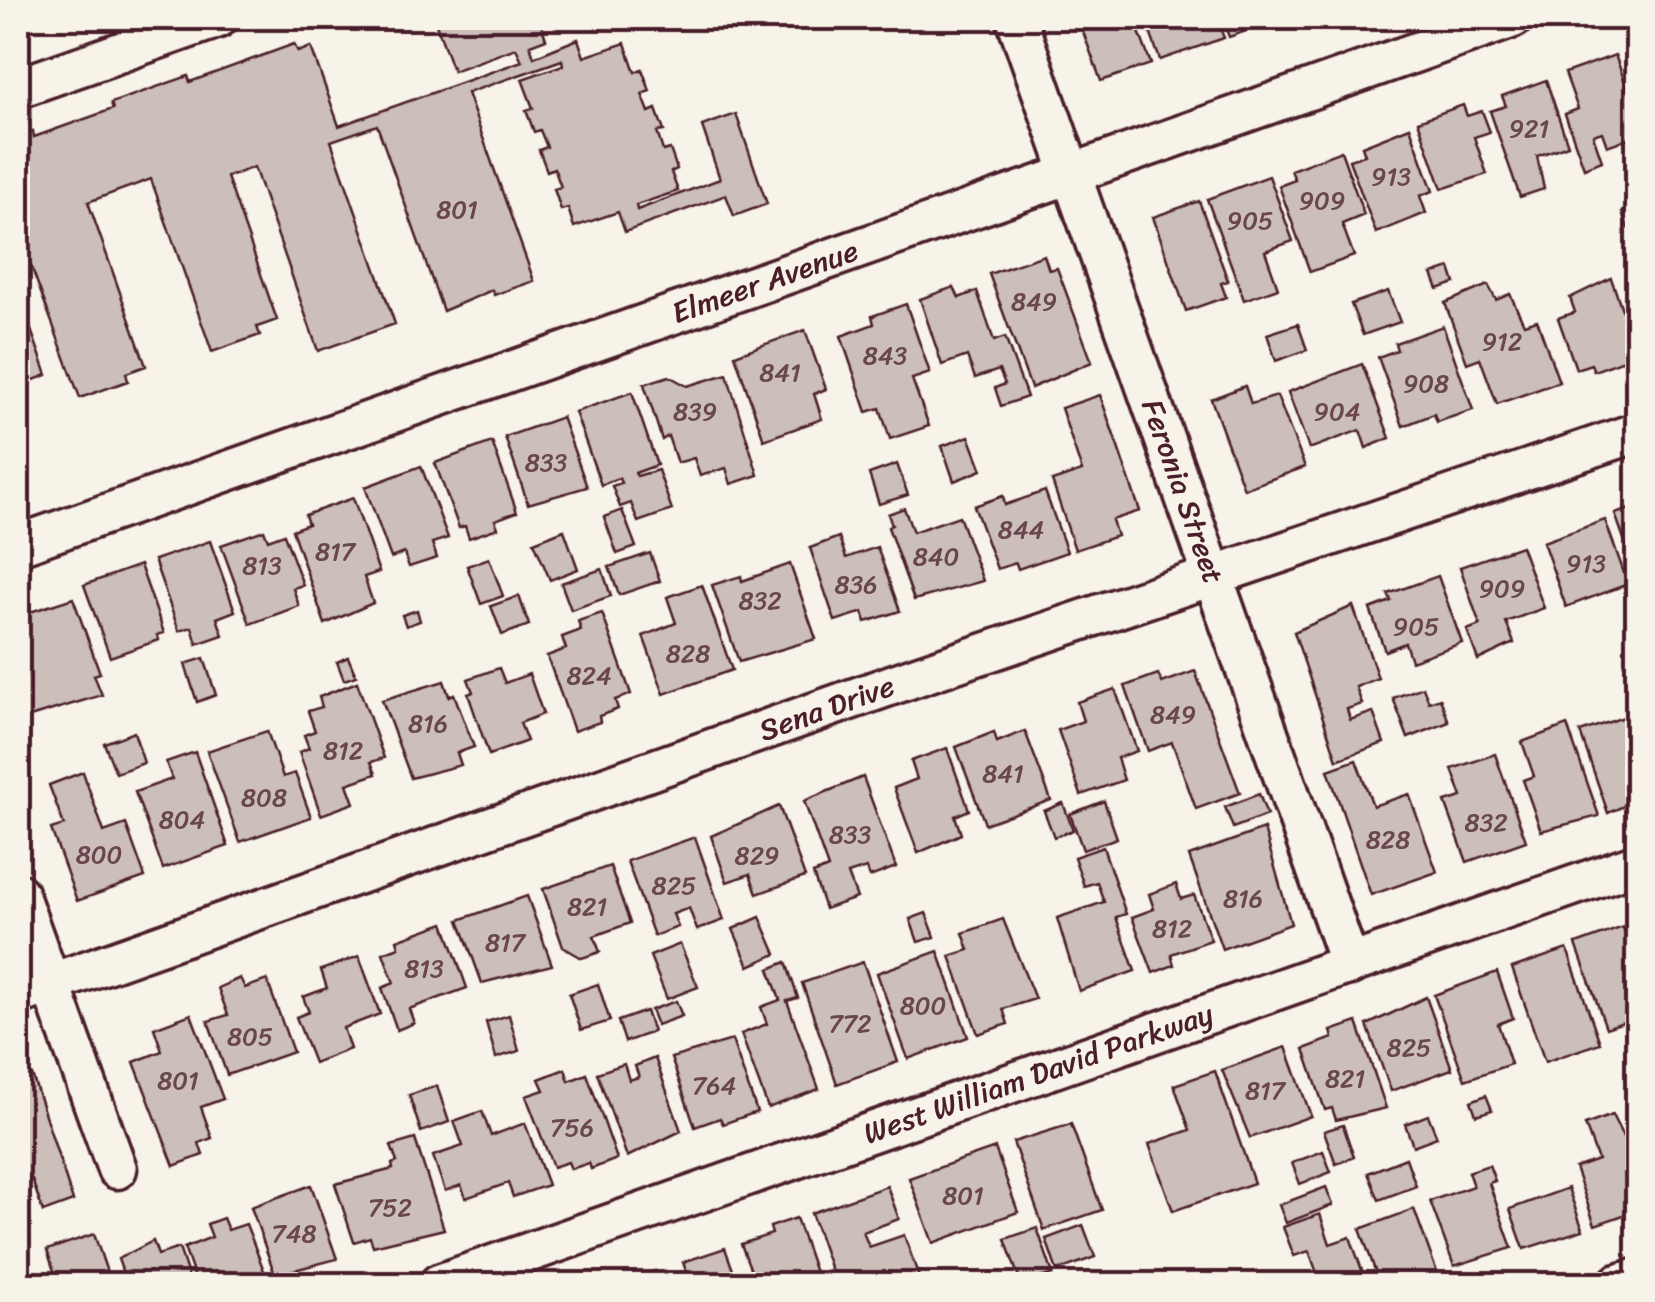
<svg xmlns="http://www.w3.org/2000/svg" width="1655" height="1302" viewBox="0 0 1655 1302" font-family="Sriracha,sans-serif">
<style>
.building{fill:#ccbfb9;stroke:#4a1f2b;stroke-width:2.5}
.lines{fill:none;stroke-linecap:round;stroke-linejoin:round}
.street-casing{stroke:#4a1f2b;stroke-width:45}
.street{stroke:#f7f3e8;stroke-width:38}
.labels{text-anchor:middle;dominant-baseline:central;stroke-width:10;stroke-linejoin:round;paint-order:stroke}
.number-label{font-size:25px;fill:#6a474e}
.street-label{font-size:30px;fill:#4a1f2b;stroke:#f7f3e8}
</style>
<rect width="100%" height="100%" fill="#f7f3e8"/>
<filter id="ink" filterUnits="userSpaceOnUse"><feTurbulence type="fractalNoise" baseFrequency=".01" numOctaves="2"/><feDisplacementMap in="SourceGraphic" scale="20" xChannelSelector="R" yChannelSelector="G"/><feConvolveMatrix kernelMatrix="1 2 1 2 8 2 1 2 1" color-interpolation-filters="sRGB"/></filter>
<g filter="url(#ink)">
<g class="building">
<polygon points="434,18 539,18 546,39 530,45 534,57 578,39 584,57 625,43 635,72 642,69 650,91 642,94 649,112 656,109 664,131 657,132 663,151 670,149 677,169 671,172 678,191 636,205 637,210 720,179 702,126 736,114 767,204 734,216 726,195 625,232 618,212 574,227 568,208 561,210 554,189 561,187 554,168 547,171 539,150 547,147 540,130 534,132 526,110 533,108 522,79 563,65 562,60 467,93 534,281 494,295 492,290 443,311 377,125 331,141 395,324 318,351 254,167 227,177 277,320 257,327 260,335 212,352 151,179 88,202 146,366 126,373 128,381 80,398 18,231 18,136 33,131 34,137 113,109 111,103 188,76 190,82 294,44 298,52 311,47 339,126 522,61 516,48 453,71"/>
<polygon points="1078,18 1134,18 1151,64 1101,81"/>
<polygon points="1145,18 1216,18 1224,38 1160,60"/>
<polygon points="1222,18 1284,18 1229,37"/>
<polygon points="1615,55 1638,117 1634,121 1638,135 1607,146 1602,132 1593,135 1602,161 1584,168 1565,114 1578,109 1565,73"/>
<polygon points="1638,58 1638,90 1627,62"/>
<polygon points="1546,80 1568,145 1537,156 1544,189 1520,197 1490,111 1506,106 1502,96"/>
<polygon points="1463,105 1467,116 1482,111 1490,132 1474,137 1487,174 1442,189 1418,121"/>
<polygon points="1410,127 1433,191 1420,196 1426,213 1376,233 1349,160 1365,155 1362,146"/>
<polygon points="1341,151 1364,215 1342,224 1354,256 1310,272 1279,186 1295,180 1291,170"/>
<polygon points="1269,176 1293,241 1265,251 1278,288 1244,300 1207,199"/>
<polygon points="1199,201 1228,281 1221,283 1226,297 1186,311 1153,217"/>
<polygon points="1638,206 1638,224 1628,228 1622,212"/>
<polygon points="1044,255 1049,270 1057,268 1092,362 1031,388 989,274"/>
<polygon points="1450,268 1455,283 1438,289 1432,274"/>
<polygon points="1611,278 1638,355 1594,371 1591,364 1576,369 1558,318 1575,312 1570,298"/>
<polygon points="1488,285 1496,300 1510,294 1524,324 1537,320 1559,382 1497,404 1480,358 1467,363 1445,303"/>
<polygon points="954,287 959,298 977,291 994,341 1005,337 1027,397 1001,406 995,388 1005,384 999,370 975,378 967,356 942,365 920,299"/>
<polygon points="1388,291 1400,322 1363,335 1351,304"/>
<polygon points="18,293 47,375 18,386"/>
<polygon points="1638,293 1638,331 1626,297"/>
<polygon points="906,304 930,373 912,379 929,426 890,439 880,408 867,412 841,336 874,324 872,316"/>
<polygon points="1298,324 1307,350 1276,361 1267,334"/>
<polygon points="1443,326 1473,410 1437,422 1434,414 1403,426 1378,357 1397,350 1395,343"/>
<polygon points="805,330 826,389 814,394 822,419 764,440 735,355"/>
<polygon points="1362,364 1390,438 1366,448 1360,430 1309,449 1288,392"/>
<polygon points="727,374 758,475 731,484 726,468 700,476 694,458 677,463 668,436 662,440 644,384 669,376 687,386"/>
<polygon points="1245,386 1251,404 1277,396 1305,467 1244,489 1211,399"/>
<polygon points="632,392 657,465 635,473 637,476 658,470 672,510 638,522 631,503 620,507 612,486 621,483 619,478 601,485 575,412"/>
<polygon points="1100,395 1140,511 1112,520 1117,536 1075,550 1052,481 1082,471 1061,408"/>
<polygon points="562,417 587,487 528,504 505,437"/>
<polygon points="969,436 982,470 954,481 942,446"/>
<polygon points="492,442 517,512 495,520 498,528 469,538 465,526 459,528 435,463"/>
<polygon points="897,464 908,495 879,504 869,474"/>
<polygon points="421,466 448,538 432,543 437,558 409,567 404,553 391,558 365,487"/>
<polygon points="1045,491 1067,552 1018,569 1016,563 997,569 974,506 1003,496 1005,505"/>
<polygon points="353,498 379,572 364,577 373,603 325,624 292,530 308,524 305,515"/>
<polygon points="1638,506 1638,578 1615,514"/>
<polygon points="904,508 913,532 959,516 983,581 914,600 888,527 892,525 888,514"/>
<polygon points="622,510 636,547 617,554 604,517"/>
<polygon points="1605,520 1628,584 1566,607 1543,542"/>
<polygon points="264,530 268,540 284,534 303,585 293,588 299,606 250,624 221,545"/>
<polygon points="564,530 578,569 550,580 534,542"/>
<polygon points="839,537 846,558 877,547 900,611 866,622 863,612 835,621 810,548"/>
<polygon points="210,541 235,611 217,618 223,635 197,644 192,627 179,631 154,560"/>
<polygon points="1521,546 1544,608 1506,622 1514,643 1478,660 1467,630 1480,625 1460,567"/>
<polygon points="650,553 660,581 619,595 609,567"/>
<polygon points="489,558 503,596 481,604 467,566"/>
<polygon points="790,564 816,639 739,662 712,585 741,576 742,581"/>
<polygon points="140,565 164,633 157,635 159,640 110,657 84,585"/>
<polygon points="602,569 611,596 571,610 561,583"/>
<polygon points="1438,576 1462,643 1411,661 1405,643 1385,651 1370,609 1391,601 1388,594"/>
<polygon points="702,585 732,670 664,694 643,636 676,623 667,597"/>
<polygon points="519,596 529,625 502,635 491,606"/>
<polygon points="73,598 100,673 94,675 102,695 23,719 18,680 26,677 18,655 18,616"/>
<polygon points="1353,606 1378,678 1356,687 1362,704 1347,709 1350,720 1373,712 1384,743 1337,760 1294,632"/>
<polygon points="417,610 420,621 406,626 402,615"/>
<polygon points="602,613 631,694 615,700 618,709 599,716 600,722 574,731 547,656 566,649 562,637 581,630 578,621"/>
<polygon points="348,657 356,676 344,680 337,662"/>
<polygon points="204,658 216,695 197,702 185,664"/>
<polygon points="499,668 505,683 529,674 543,714 520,723 527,741 489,755 468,694 473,692 468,679"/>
<polygon points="1195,671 1240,793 1196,809 1172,742 1148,751 1125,686 1158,674 1162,683"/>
<polygon points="444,681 449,696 454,694 474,747 457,753 461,765 411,778 382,700"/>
<polygon points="357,682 384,758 371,762 376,774 347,784 354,803 321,815 299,752 309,748 304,735 315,731 308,711 322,707 319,697"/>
<polygon points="1423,687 1429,702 1440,698 1449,722 1408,738 1393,698"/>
<polygon points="1115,689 1137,751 1117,758 1124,780 1081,795 1058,730 1083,721 1077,702"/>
<polygon points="1638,712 1638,800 1608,813 1580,732"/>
<polygon points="1567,725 1599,816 1541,831 1523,780 1534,776 1522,742"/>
<polygon points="267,731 283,777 295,773 311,817 240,842 207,751"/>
<polygon points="1025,731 1051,800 985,824 956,747 994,732 997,742"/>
<polygon points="134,732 144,763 116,773 104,743"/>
<polygon points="947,748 969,810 955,816 961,834 918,853 894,788 917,779 911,761"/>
<polygon points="195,752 228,846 163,869 135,792 172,779 166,762"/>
<polygon points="1495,754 1526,841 1467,862 1445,802 1462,797 1452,769"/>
<polygon points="1356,760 1373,806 1409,794 1437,872 1371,895 1328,770"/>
<polygon points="83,772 104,832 126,824 145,877 77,901 51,829 64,825 49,785"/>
<polygon points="863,777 896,867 870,877 866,868 848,874 857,898 825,909 813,874 828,868 804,801"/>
<polygon points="1259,794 1267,815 1233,828 1225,807"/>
<polygon points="1104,801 1117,838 1083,850 1070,814"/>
<polygon points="1063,803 1073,830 1054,837 1044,811"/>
<polygon points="779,806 805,877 757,894 750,874 727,882 711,836"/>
<polygon points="1264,829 1291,924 1222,949 1189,856"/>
<polygon points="695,837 724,920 697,930 689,908 673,914 678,927 654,936 627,861"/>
<polygon points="1103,847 1126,914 1116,917 1135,971 1079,991 1057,918 1104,902 1097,882 1084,886 1074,857"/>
<polygon points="610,866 630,923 594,936 600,952 582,958 563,947 543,889"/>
<polygon points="1176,884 1181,899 1194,895 1211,940 1171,954 1174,965 1153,973 1132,917 1154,909 1149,894"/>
<polygon points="527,896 552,965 482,983 459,920"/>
<polygon points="926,913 935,937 918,942 910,919"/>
<polygon points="760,917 776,954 749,966 733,929"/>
<polygon points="1003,919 1035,999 1003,1009 1008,1024 978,1034 950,956 969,950 963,933"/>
<polygon points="444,923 467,988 409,1009 414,1023 397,1030 382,988 394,983 383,953 399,947 397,940"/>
<polygon points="1623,927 1638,966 1638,1017 1606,1028 1576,944"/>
<polygon points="680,944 698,987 667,999 650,956"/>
<polygon points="1567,949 1600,1043 1545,1062 1512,968"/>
<polygon points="938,951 968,1037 908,1059 877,973"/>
<polygon points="359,956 380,1014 343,1028 350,1049 314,1063 296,1017 309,1012 303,997 327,988 321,970"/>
<polygon points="786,962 798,998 787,1001 819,1089 768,1108 741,1034 767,1024 761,1007 780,1000 769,969"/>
<polygon points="863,962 898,1062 837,1084 802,983"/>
<polygon points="1497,972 1513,1018 1498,1024 1511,1064 1465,1080 1434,995"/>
<polygon points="240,978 245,988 267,980 293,1052 227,1075 208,1021 228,1015 218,988"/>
<polygon points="598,984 610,1021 581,1030 569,994"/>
<polygon points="1426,997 1452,1069 1391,1091 1367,1025"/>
<polygon points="676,1001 682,1016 657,1025 651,1010"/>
<polygon points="646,1011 653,1032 625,1042 618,1021"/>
<polygon points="191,1014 223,1099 201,1107 212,1138 199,1143 203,1155 174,1166 134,1062 162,1051 154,1028"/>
<polygon points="509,1015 519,1051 496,1058 486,1022"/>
<polygon points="1357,1022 1386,1108 1336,1120 1332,1108 1325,1110 1304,1049 1333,1038 1331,1031"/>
<polygon points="732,1040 757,1112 723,1124 720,1118 695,1127 671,1058"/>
<polygon points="1286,1047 1311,1116 1250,1138 1222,1070"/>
<polygon points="655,1058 681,1131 627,1157 597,1073 624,1064 629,1080 639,1077 635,1066"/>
<polygon points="565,1069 569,1081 587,1074 617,1159 591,1169 589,1163 571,1169 568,1162 553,1167 526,1096 544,1090 539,1079"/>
<polygon points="1215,1071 1254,1183 1173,1211 1149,1144 1190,1130 1174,1085"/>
<polygon points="32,1075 73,1201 43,1212 32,1179 18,1184 18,1080"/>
<polygon points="437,1086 449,1122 421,1132 409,1095"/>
<polygon points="1486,1095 1492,1110 1476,1115 1471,1101"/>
<polygon points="1638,1097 1638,1124 1629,1100"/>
<polygon points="482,1111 491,1136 525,1123 548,1185 513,1197 508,1183 466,1198 461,1185 445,1191 433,1156 463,1146 454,1121"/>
<polygon points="1428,1115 1437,1137 1413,1146 1405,1124"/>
<polygon points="1612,1115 1638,1167 1638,1210 1595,1225 1575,1168 1598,1160 1585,1125"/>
<polygon points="1071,1124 1102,1210 1044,1230 1013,1142"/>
<polygon points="1343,1125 1354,1157 1336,1164 1324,1131"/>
<polygon points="415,1139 444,1229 373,1246 370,1237 354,1242 335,1184 393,1169 392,1164 397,1162 391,1146"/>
<polygon points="995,1148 1018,1212 933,1243 909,1178"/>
<polygon points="1323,1151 1331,1172 1300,1184 1292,1163"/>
<polygon points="1406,1158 1416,1186 1379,1200 1368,1173"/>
<polygon points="1489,1165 1495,1181 1489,1183 1512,1248 1454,1266 1430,1201 1473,1186 1468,1172"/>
<polygon points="311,1185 337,1259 275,1275 251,1207"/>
<polygon points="887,1186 899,1219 863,1232 869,1247 904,1235 919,1277 897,1284 836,1284 811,1213"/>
<polygon points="1326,1187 1333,1205 1286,1223 1279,1205"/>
<polygon points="1568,1188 1583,1230 1524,1249 1510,1209"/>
<polygon points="1414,1209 1438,1275 1412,1284 1380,1284 1360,1229"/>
<polygon points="1320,1214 1330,1244 1350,1237 1367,1284 1321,1284 1309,1251 1294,1256 1283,1227"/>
<polygon points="223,1218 228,1230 246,1224 268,1281 197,1284 184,1248 212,1237 207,1224"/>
<polygon points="796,1218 819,1284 756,1284 741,1244 772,1234 770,1227"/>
<polygon points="1083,1225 1095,1257 1057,1271 1046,1239"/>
<polygon points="1037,1228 1053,1274 1021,1284 1005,1239"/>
<polygon points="94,1234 111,1284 53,1284 58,1283 47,1250"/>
<polygon points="153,1241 158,1255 179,1248 191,1284 127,1284 118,1259"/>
<polygon points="725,1248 738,1284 672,1284 670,1280 687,1274 683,1262"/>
<polygon points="655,1271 660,1284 616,1284"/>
</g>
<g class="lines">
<g class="street-casing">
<g id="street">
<path id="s1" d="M1016 18 1350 965"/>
<polyline points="18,88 218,18"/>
<path id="s2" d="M18 545 1513 18"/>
<polyline points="18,893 117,1169"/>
<path id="s3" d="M18 995 920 675 1638 432"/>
<path id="s4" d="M439 1284 1638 863"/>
<polyline points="1618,1284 1638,1278"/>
</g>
</g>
<use href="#street" class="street"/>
</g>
</g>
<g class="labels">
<g class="number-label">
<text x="1529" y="128">921</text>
<text x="1391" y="176">913</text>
<text x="1322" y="200">909</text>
<text x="457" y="209">801</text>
<text x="1250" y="220">905</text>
<text x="1034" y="301">849</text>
<text x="1502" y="341">912</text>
<text x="885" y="355">843</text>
<text x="780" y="372">841</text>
<text x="1426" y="383">908</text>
<text x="695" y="411">839</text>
<text x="1337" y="411">904</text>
<text x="546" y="462">833</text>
<text x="1021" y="529">844</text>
<text x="335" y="551">817</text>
<text x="936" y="556">840</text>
<text x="1586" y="563">913</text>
<text x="262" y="565">813</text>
<text x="856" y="584">836</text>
<text x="1502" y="588">909</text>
<text x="760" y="600">832</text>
<text x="1416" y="626">905</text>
<text x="688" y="653">828</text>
<text x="589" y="675">824</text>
<text x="1173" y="714">849</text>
<text x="428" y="723">816</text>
<text x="343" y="750">812</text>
<text x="1003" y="773">841</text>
<text x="264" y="797">808</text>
<text x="182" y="819">804</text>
<text x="1486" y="822">832</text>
<text x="850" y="834">833</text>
<text x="1388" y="839">828</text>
<text x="99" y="854">800</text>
<text x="757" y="855">829</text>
<text x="674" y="885">825</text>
<text x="1243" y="898">816</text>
<text x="587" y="906">821</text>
<text x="1172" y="928">812</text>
<text x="505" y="942">817</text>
<text x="424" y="968">813</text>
<text x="923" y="1005">800</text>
<text x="850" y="1023">772</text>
<text x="250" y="1036">805</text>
<text x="1409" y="1047">825</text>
<text x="1345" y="1078">821</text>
<text x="178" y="1080">801</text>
<text x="714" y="1085">764</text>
<text x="1265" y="1090">817</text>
<text x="572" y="1127">756</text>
<text x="963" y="1195">801</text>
<text x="390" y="1207">752</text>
<text x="294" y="1233">748</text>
</g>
<g class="street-label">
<text stroke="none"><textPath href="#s2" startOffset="792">Elmeer Avenue</textPath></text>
<text stroke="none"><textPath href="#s1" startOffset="502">Feronia Street</textPath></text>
<text stroke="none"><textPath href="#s3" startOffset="858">Sena Drive</textPath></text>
<text stroke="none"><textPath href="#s4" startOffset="635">West William David Parkway</textPath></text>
</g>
</g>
<rect width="1655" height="1302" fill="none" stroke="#f7f3e8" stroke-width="60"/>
<rect x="30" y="30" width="1595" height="1242" fill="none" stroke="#4a1f2b" stroke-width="4" filter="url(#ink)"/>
</svg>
